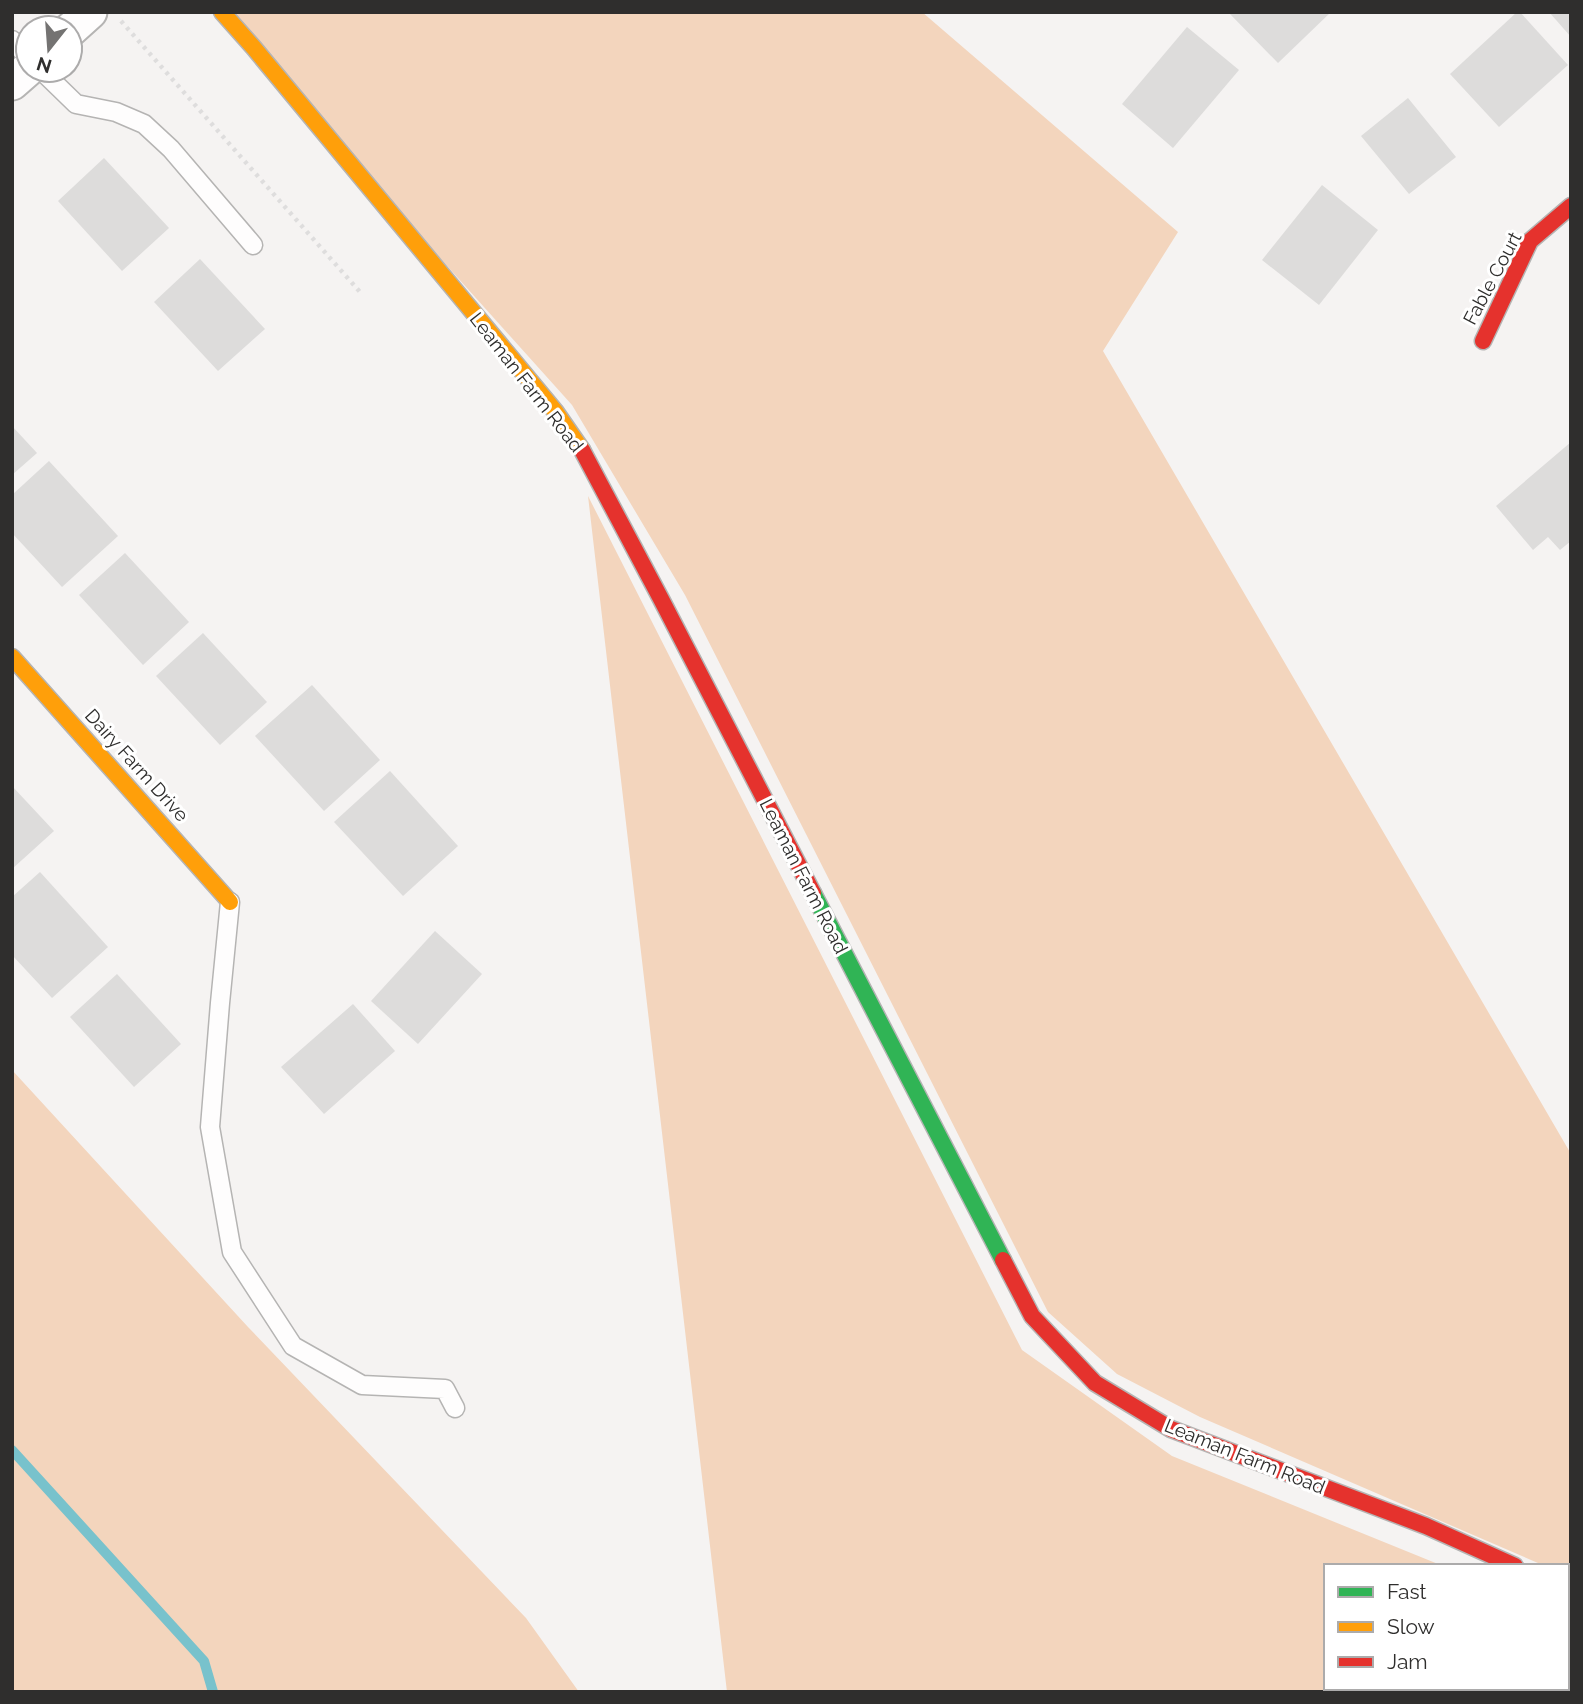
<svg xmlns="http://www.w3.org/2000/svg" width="1583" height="1704" viewBox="0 0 1583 1704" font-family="Raleway,sans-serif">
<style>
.green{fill:#f3d5bd}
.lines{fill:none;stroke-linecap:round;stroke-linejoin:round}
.stream{stroke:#78c2cc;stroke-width:10}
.building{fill:#dddcdb}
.lane-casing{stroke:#b5b4b3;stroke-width:21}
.street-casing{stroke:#b5b4b3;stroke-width:37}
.fast-casing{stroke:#b5b4b3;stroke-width:19}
.slow-casing{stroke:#b5b4b3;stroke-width:19}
.jam-casing{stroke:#b5b4b3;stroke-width:19}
.path{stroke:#dedddd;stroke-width:4.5;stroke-dasharray:3.5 5;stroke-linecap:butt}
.lane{stroke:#fefdfd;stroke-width:18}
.street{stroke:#fefdfd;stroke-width:33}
.fast{stroke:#30b455;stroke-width:16}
.slow{stroke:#ff9f0a;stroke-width:16}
.jam{stroke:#e5322d;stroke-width:16}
.labels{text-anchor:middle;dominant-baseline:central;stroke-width:6;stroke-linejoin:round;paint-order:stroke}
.street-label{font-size:19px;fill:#2f2e2d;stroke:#fff}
</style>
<rect width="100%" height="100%" fill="#f5f3f2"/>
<g class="green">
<polygon points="219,12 922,12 1178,232 1103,351 1571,1154 1571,1577 1567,1575 1567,1566 1545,1566 1200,1417 1117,1374 1048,1312 685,595 572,405"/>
<polygon points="588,496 1022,1350 1172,1456 1443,1566 1326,1566 1326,1688 1567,1688 1567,1616 1571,1617 1571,1692 727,1692"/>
<polygon points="12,1070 248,1327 526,1618 579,1692 12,1692"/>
</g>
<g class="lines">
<polyline class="stream" points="12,1450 204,1661 213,1692"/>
</g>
<g class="building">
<polygon points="1228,12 1331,12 1278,63"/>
<polygon points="1517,12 1520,12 1568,65 1499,127 1450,74"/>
<polygon points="1549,12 1571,12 1571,37"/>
<polygon points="1187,27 1239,70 1173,148 1122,104"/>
<polygon points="1408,98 1456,157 1409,194 1361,136"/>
<polygon points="104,158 169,228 122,271 58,201"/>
<polygon points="1322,185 1378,230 1319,305 1262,260"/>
<polygon points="200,259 265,329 218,371 154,302"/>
<polygon points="12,426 37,453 12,475"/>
<polygon points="1571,442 1571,541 1560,550 1548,537 1533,550 1496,506"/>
<polygon points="49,461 118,536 62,587 12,533 12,495"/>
<polygon points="125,553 189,622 143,665 79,595"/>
<polygon points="203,633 267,702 220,745 156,676"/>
<polygon points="312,685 380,760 324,811 255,736"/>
<polygon points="390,771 458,846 403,896 334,822"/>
<polygon points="12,786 54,831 12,869"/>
<polygon points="40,872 108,947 52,998 12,955 12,897"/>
<polygon points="435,931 482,974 418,1044 371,1001"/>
<polygon points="117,974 181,1044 134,1087 70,1017"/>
<polygon points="353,1004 395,1051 324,1114 281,1067"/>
</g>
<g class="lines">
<g class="lane-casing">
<g id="lane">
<polyline points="12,40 28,57"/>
<polyline points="41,70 76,104 116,112 144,124 171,149 253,245"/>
<polyline points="230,902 220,1003 210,1127 232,1252 293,1346 362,1385 445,1389 455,1408"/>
</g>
</g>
<g class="street-casing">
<g id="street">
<polyline points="70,30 90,12"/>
<polyline points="12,83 28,69"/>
</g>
</g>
<g class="fast-casing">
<polyline id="fast" points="813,893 1003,1260"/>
</g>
<g class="slow-casing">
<g id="slow">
<polyline points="222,12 254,48 555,411 582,450"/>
<polyline points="12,657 230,902"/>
</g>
</g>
<g class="jam-casing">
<g id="jam">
<polyline points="1483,341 1530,241 1571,206"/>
<polyline points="582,450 661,599 813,893"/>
<polyline points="1003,1260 1032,1316 1095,1383 1171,1429 1426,1526 1515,1566"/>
<polyline points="1567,1589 1571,1590"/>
</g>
</g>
<polyline class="path" points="121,21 360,292"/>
<use href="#lane" class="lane"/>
<use href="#street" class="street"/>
<use href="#fast" class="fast"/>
<use href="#slow" class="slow"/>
<use href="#jam" class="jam"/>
</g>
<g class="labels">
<g class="street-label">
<text transform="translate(1492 278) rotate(-62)">Fable Court</text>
<text transform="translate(527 382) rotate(52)">Leaman Farm Road</text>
<text transform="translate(137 765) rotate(48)">Dairy Farm Drive</text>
<text transform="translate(804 876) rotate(63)">Leaman Farm Road</text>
<text transform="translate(1245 1456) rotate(22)">Leaman Farm Road</text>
</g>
</g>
<rect width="1583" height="1704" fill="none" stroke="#2f2e2d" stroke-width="28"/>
<rect x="1324" y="1564" width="245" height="126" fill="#ffffff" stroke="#acabab" stroke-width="2"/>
<rect x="1338" y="1587" width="35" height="10" fill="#30b455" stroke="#acabab" stroke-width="2"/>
<text x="1387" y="1599" font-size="21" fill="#2f2e2d">Fast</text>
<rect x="1338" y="1622" width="35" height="10" fill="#ff9f0a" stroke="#acabab" stroke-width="2"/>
<text x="1387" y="1634" font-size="21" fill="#2f2e2d">Slow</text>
<rect x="1338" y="1657" width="35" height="10" fill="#e5322d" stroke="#acabab" stroke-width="2"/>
<text x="1387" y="1669" font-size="21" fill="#2f2e2d">Jam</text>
<g transform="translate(49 49) rotate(197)"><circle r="33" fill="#ffffff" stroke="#acabab" stroke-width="2"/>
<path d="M0-5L12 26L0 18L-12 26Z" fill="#747372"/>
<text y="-10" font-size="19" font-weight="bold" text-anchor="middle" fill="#2f2e2d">N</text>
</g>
</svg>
